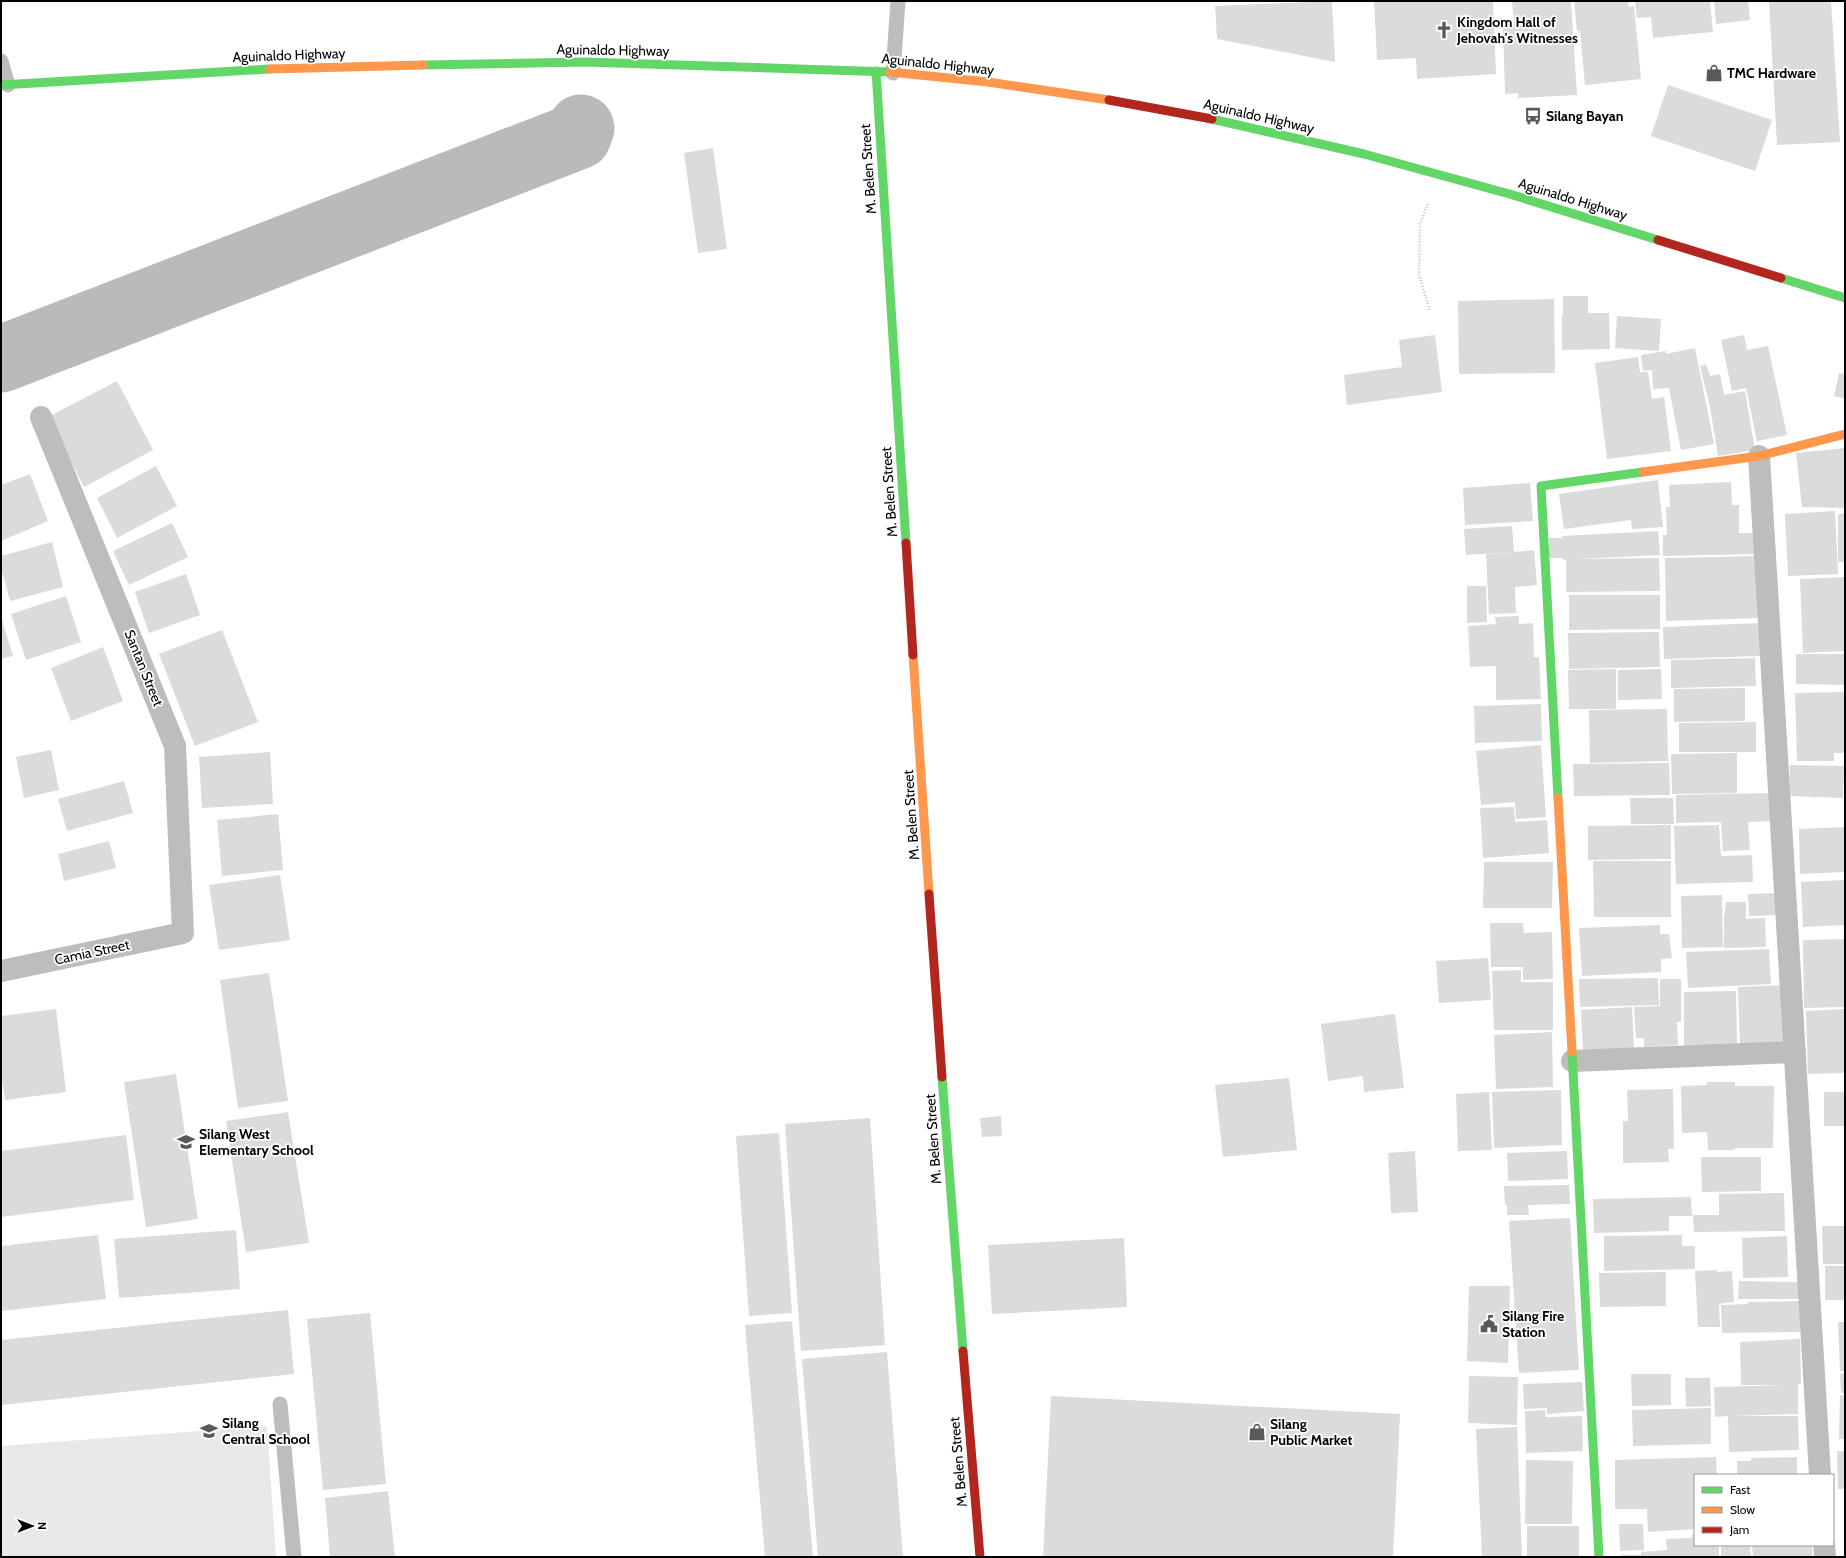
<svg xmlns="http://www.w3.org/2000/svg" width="1846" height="1558" viewBox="0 0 1846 1558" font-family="Cabin,sans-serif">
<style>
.green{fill:#e8e8e8}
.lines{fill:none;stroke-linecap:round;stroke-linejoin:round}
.river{stroke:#bababa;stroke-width:67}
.building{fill:#dbdbdb}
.path{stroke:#c2c2c2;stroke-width:2.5;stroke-dasharray:1 2;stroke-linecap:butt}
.lane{stroke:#bdbdbd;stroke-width:15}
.street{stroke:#bdbdbd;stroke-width:22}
.fast{stroke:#63d668;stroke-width:9}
.slow{stroke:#ff974d;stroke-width:9}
.jam{stroke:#b3261e;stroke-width:9}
.labels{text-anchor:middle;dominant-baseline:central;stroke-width:3.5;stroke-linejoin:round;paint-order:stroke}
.poi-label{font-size:14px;font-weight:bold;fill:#000;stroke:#fff;text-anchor:start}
.street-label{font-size:14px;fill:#000;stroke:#fff}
</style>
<rect width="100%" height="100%" fill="#fff"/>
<polygon class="green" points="267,1426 276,1557 1,1557 1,1446"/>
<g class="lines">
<polyline class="river" points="1,359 578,136 581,128"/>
</g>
<g class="building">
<polygon points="1332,1 1335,62 1217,39 1215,6"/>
<polygon points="1374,1 1493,1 1496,74 1417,79 1416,58 1377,60"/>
<polygon points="1512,1 1571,1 1577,95 1518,98 1518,93 1505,94 1503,26 1514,25"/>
<polygon points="1574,1 1628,1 1629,7 1634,6 1641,79 1585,85 1580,31 1577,31"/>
<polygon points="1635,1 1710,1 1713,32 1653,38 1651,17 1637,18"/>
<polygon points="1714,1 1748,1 1750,20 1716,24"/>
<polygon points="1769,1 1831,1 1840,142 1777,145"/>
<polygon points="1668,85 1772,120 1755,171 1651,136"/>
<polygon points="713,148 727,249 698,253 684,153"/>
<polygon points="1563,296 1588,296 1588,313 1609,313 1610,349 1562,350 1562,314 1563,314"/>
<polygon points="1554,299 1555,373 1459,374 1458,301"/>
<polygon points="1617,316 1661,319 1659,351 1615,348"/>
<polygon points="1435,335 1442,392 1347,405 1344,375 1402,367 1399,340"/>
<polygon points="1744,335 1747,350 1768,346 1787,435 1757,441 1746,388 1732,391 1721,340"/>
<polygon points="1695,348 1714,444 1681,450 1669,388 1653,389 1652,370 1643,371 1641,355 1666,351 1666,354"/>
<polygon points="1638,357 1640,372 1648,372 1652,399 1664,397 1671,451 1607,459 1595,363"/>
<polygon points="1706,364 1710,376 1720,374 1724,395 1745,391 1755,450 1718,456 1710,407 1700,366"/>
<polygon points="1839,373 1845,374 1845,399 1834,396"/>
<polygon points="117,381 153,450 84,487 48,417"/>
<polygon points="1845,448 1845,508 1802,507 1796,453"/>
<polygon points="156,466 177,506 117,538 97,498"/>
<polygon points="30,474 48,521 1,541 1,485"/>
<polygon points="1658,480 1663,527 1632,529 1631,520 1564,529 1559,494"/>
<polygon points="1731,482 1732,505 1739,505 1739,533 1759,533 1760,554 1663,556 1663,535 1667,535 1666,507 1670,507 1669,485"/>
<polygon points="1530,483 1533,521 1465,525 1463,488"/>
<polygon points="1835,511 1838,574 1788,576 1785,514"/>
<polygon points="1845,513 1845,562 1838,562 1838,514"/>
<polygon points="172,523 188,557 129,585 113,551"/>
<polygon points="1512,526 1514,552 1534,550 1537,585 1515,587 1516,613 1489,614 1486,554 1512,552 1466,555 1464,529"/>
<polygon points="1658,531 1660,555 1576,559 1659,558 1660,591 1566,592 1566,560 1563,560 1563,558 1549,558 1549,538 1562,538 1562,536"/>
<polygon points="52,542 63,587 10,601 1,567 1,556"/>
<polygon points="1758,556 1760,618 1666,621 1665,558"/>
<polygon points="186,574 200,615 149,633 135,592"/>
<polygon points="1845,577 1845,651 1803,653 1800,579"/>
<polygon points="1467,586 1486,586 1487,622 1467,623"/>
<polygon points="1569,595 1660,595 1660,629 1569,630"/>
<polygon points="66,596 81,642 26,660 11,614"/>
<polygon points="1519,616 1519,624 1533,623 1534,657 1539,657 1541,699 1496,700 1496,666 1470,667 1468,626 1496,624 1495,617"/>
<polygon points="1,617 13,656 1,659"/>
<polygon points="1761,623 1762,656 1664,659 1663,627"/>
<polygon points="222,630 258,722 195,746 159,654"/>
<polygon points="1659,632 1660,667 1569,669 1568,633"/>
<polygon points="103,647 123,701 71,721 51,668"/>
<polygon points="1796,654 1845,654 1845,685 1796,684"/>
<polygon points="1755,658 1756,686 1671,688 1671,660"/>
<polygon points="1616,669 1616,709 1569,709 1568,670"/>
<polygon points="1661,669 1662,699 1618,700 1618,670"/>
<polygon points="1745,688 1745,721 1674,722 1674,689"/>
<polygon points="1845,692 1845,753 1834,753 1834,761 1797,761 1795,693"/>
<polygon points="1541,704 1542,741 1475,743 1474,706"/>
<polygon points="1667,709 1668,761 1590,763 1589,710"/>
<polygon points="1756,722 1756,752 1679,752 1679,723"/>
<polygon points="1541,745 1546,817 1516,819 1515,802 1481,805 1476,751"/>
<polygon points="51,750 59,790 24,798 16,757"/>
<polygon points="270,752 273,804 202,808 199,757"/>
<polygon points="1737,753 1737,793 1672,794 1671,754"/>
<polygon points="1669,763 1670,795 1574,796 1573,764"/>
<polygon points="1790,765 1844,766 1843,798 1789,796"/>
<polygon points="124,781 133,813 67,831 58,799"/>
<polygon points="1771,793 1772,821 1748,822 1750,850 1723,851 1721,822 1676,823 1676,795"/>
<polygon points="1630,798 1673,798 1674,824 1631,824"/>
<polygon points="1514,807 1515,822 1547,820 1549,853 1483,858 1480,808"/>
<polygon points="278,814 283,870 222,876 217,820"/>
<polygon points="1671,825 1671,859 1588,860 1588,826"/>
<polygon points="1719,825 1721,856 1752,855 1753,882 1676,884 1674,826"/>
<polygon points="1845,827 1845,872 1800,874 1799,829"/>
<polygon points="109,841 116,868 64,881 58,854"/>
<polygon points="1593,861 1671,861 1671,917 1594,917"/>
<polygon points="1484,862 1553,862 1552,908 1483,908"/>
<polygon points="280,875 290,940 219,950 209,885"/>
<polygon points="1845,880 1845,925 1803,927 1801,882"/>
<polygon points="1779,893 1780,915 1749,916 1748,894"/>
<polygon points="1722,895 1723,947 1682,948 1681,896"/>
<polygon points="1726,902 1746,902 1746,919 1765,918 1766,947 1724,948 1724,919"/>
<polygon points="1490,923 1523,923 1524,933 1552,932 1553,979 1523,980 1523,967 1491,967"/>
<polygon points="1660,925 1660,934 1669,934 1672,958 1661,959 1661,972 1582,976 1579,928"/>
<polygon points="1845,939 1845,1007 1804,1008 1803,940"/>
<polygon points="1769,949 1771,984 1688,988 1686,952"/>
<polygon points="1488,958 1491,1000 1439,1003 1436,961"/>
<polygon points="1521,970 1521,982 1553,982 1553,1030 1494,1030 1492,971"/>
<polygon points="269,973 288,1101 238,1108 220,980"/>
<polygon points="1658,978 1659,1005 1580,1007 1579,979"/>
<polygon points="1660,979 1681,979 1681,1022 1677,1022 1678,1045 1644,1047 1644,1038 1636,1038 1634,1007 1660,1006"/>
<polygon points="1784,985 1786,1043 1740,1044 1738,987"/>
<polygon points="1736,991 1737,1044 1684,1046 1684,992"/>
<polygon points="1632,1007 1634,1049 1583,1052 1581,1010"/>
<polygon points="56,1009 66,1092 5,1100 1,1072 1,1016"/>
<polygon points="1845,1009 1845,1073 1808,1074 1806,1011"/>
<polygon points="1395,1014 1404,1088 1364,1092 1363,1076 1328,1081 1321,1024"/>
<polygon points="1552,1032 1553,1087 1496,1089 1494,1035"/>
<polygon points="176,1074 198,1219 146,1227 124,1082"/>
<polygon points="1289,1078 1297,1150 1223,1157 1215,1085"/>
<polygon points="1707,1082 1735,1082 1735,1086 1774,1086 1773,1148 1735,1148 1735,1150 1708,1150 1707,1132 1682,1133 1681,1086 1707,1085"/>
<polygon points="1673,1089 1674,1149 1668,1149 1669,1162 1623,1163 1623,1121 1628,1121 1627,1090"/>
<polygon points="1561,1090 1562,1145 1494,1148 1492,1092"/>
<polygon points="1489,1092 1492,1150 1458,1151 1456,1094"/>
<rect x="1824" y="1092" width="21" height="34"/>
<polygon points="288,1112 309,1243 246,1252 226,1121"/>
<polygon points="1001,1116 1002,1136 982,1137 980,1118"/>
<polygon points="870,1118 885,1345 801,1351 785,1124"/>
<polygon points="779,1133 792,1313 749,1316 736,1136"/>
<polygon points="126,1135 134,1200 1,1217 1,1151"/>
<polygon points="1415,1151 1418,1212 1391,1213 1388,1153"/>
<polygon points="1567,1151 1568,1179 1508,1181 1507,1153"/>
<polygon points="1701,1157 1761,1157 1761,1191 1702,1192"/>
<polygon points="1569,1185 1570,1204 1528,1205 1529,1215 1507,1215 1507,1205 1505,1205 1504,1186"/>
<polygon points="1784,1193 1785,1231 1694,1232 1693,1215 1719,1215 1719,1194"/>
<polygon points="1691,1197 1692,1216 1669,1216 1669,1231 1594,1233 1593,1199"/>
<polygon points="1570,1218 1579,1370 1519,1373 1509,1221"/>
<polygon points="1822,1226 1845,1226 1845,1264 1823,1264"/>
<polygon points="236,1230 240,1289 119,1298 114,1239"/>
<polygon points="98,1235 106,1299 1,1311 1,1246"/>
<polygon points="1682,1235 1682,1246 1695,1246 1695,1269 1604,1271 1604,1236"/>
<polygon points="1787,1236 1788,1277 1743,1278 1742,1238"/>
<polygon points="1124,1238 1127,1307 992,1314 988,1245"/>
<rect x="1825" y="1266" width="20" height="34"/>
<polygon points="1717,1270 1717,1272 1732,1271 1734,1302 1719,1304 1720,1327 1698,1327 1695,1271"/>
<polygon points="1666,1272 1666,1306 1600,1307 1599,1273"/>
<polygon points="1739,1281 1800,1282 1800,1299 1738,1299"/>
<polygon points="1469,1286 1510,1286 1508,1363 1467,1361"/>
<polygon points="1800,1301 1800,1332 1722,1333 1721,1305 1748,1304 1748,1302"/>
<polygon points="288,1310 294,1374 1,1405 1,1340"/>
<polygon points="370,1313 386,1484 323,1490 307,1319"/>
<polygon points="792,1321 813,1557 765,1557 745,1325"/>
<polygon points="1838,1322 1845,1322 1845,1371 1840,1371"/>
<polygon points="1800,1339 1801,1384 1798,1384 1798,1414 1730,1416 1798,1416 1799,1450 1729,1452 1728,1416 1715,1417 1714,1387 1787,1385 1741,1385 1740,1342"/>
<polygon points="887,1352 903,1557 818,1557 802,1359"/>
<polygon points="1631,1374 1671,1374 1671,1405 1632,1406"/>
<polygon points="1840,1374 1845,1374 1845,1393 1841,1393"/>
<polygon points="1469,1376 1518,1377 1517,1425 1468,1423"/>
<polygon points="1685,1378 1710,1378 1711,1406 1686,1407"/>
<polygon points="1582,1382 1584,1411 1547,1414 1547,1408 1524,1409 1523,1384"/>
<polygon points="1840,1395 1845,1395 1845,1439 1839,1439"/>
<polygon points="1051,1396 1400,1414 1393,1557 1043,1557"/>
<polygon points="1711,1408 1711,1444 1633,1446 1632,1410"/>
<polygon points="1545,1410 1546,1417 1582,1416 1583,1451 1526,1453 1525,1411"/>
<polygon points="1517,1427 1522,1557 1482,1557 1476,1429"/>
<polygon points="1837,1451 1845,1451 1845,1489 1838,1489"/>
<polygon points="1716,1457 1717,1475 1695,1475 1695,1529 1648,1532 1647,1509 1615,1509 1615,1460"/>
<polygon points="1797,1457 1797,1475 1737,1475 1737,1461 1751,1461 1751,1458"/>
<polygon points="1526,1460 1573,1461 1572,1524 1525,1524"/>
<polygon points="388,1491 395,1557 330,1557 325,1498"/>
<polygon points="1619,1524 1643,1524 1644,1550 1620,1551"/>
<rect x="1527" y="1526" width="52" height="31"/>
<polygon points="1692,1534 1695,1534 1695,1545 1719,1545 1719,1557 1621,1557 1621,1555 1641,1555 1641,1552 1667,1550 1666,1539 1692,1538"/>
<polygon points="1721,1545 1750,1545 1751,1557 1721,1557"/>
<polygon points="1752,1545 1812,1545 1812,1557 1753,1557"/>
</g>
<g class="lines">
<polyline class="path" points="1428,204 1420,224 1419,275 1430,311"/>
<g class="lane">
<polyline points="1,61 8,85"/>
<polyline points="893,73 898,1"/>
<polyline points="280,1404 294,1557"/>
</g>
<g class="street">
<polyline points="1759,456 1820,1475"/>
<polyline points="1,971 183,933 175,746 41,417"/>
<polyline points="1572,1061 1795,1052"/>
<polyline points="1824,1545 1825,1557"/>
</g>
<g class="fast">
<polyline points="423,65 585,62 890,72"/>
<polyline points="876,71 906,543"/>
<polyline points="1,85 270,69"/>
<polyline points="1212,119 1364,154 1513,195 1658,240"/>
<polyline points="1781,278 1845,298"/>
<polyline points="1558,798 1541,486 1643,472"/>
<polyline points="1572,1052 1599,1557"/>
<polyline points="942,1077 963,1351"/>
</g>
<g class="slow">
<polyline points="270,69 423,65"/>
<polyline points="890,72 988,82 1109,100"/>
<polyline points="1643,472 1759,456 1845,434"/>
<polyline points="913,655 929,894"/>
<polyline points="1558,798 1572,1052"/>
</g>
<g class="jam">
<polyline points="1109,100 1212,119"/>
<polyline points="1658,240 1781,278"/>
<polyline points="906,543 913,655"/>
<polyline points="929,894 942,1077"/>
<polyline points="963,1351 980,1557"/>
</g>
</g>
<defs>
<g id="church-bare" transform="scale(1.38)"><path d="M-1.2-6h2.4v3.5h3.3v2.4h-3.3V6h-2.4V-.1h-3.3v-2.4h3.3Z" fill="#595959" stroke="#fff" stroke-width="2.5" paint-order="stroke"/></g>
<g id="shop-bare" transform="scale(1.38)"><path d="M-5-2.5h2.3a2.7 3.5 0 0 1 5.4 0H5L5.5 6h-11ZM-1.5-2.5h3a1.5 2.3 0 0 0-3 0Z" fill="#595959" stroke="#fff" stroke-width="2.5" paint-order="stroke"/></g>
<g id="bus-bare" transform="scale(1.38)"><path d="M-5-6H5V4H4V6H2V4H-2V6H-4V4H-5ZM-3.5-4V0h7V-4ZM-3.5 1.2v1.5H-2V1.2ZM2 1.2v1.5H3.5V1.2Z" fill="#595959" stroke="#fff" stroke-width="2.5" paint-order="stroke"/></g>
<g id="school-bare" transform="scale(1.38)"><path d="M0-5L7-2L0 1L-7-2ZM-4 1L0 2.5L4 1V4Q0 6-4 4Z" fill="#595959" stroke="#fff" stroke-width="2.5" paint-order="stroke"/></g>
<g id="civic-bare" transform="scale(1.38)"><path d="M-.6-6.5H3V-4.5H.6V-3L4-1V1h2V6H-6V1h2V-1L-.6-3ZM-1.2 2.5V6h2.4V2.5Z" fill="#595959" stroke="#fff" stroke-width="2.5" paint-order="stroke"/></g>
</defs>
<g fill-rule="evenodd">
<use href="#church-bare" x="1444" y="30"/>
<use href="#shop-bare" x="1714" y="73"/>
<use href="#bus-bare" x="1533" y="116"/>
<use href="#school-bare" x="186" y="1142"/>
<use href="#civic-bare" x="1489" y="1324"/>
<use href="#school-bare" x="209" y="1431"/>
<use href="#shop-bare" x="1257" y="1432"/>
</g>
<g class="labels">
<g class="poi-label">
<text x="1457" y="22">Kingdom Hall of<tspan x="1457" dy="16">Jehovah's Witnesses</tspan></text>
<text x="1727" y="73">TMC Hardware</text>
<text x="1546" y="116">Silang Bayan</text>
<text x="199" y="1134">Silang West<tspan x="199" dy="16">Elementary School</tspan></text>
<text x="1502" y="1316">Silang Fire<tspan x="1502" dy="16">Station</tspan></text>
<text x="222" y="1423">Silang<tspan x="222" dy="16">Central School</tspan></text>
<text x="1270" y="1424">Silang<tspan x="1270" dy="16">Public Market</tspan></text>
</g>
<g class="street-label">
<text transform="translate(613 50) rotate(1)">Aguinaldo Highway</text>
<text transform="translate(289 55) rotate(-2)">Aguinaldo Highway</text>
<text transform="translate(938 64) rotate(6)">Aguinaldo Highway</text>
<text transform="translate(1259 116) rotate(13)">Aguinaldo Highway</text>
<text transform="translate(868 169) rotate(-94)">M. Belen Street</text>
<text transform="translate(1573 199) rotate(17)">Aguinaldo Highway</text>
<text transform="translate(889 492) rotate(-94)">M. Belen Street</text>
<text transform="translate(144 668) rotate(68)">Santan Street</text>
<text transform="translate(911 815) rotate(-94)">M. Belen Street</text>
<text transform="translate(92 952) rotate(-12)">Camia Street</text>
<text transform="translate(933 1139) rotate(-94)">M. Belen Street</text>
<text transform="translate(958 1462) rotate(-95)">M. Belen Street</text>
</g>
</g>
<rect width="1846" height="1558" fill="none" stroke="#000000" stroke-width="4"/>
<rect x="1694" y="1474" width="140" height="72" fill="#ffffff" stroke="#999999"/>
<rect x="1702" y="1487" width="20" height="6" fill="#63d668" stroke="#999999"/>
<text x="1730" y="1494" font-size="12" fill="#000000">Fast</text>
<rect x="1702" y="1507" width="20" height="6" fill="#ff974d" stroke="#999999"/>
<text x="1730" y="1514" font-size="12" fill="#000000">Slow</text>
<rect x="1702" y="1527" width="20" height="6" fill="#b3261e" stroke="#999999"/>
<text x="1730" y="1534" font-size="12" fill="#000000">Jam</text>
<g transform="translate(32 1526) rotate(90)" stroke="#ffffff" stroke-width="3" paint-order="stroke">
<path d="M0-3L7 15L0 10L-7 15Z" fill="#000000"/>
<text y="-6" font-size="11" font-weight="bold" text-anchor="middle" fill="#000000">N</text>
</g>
</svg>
